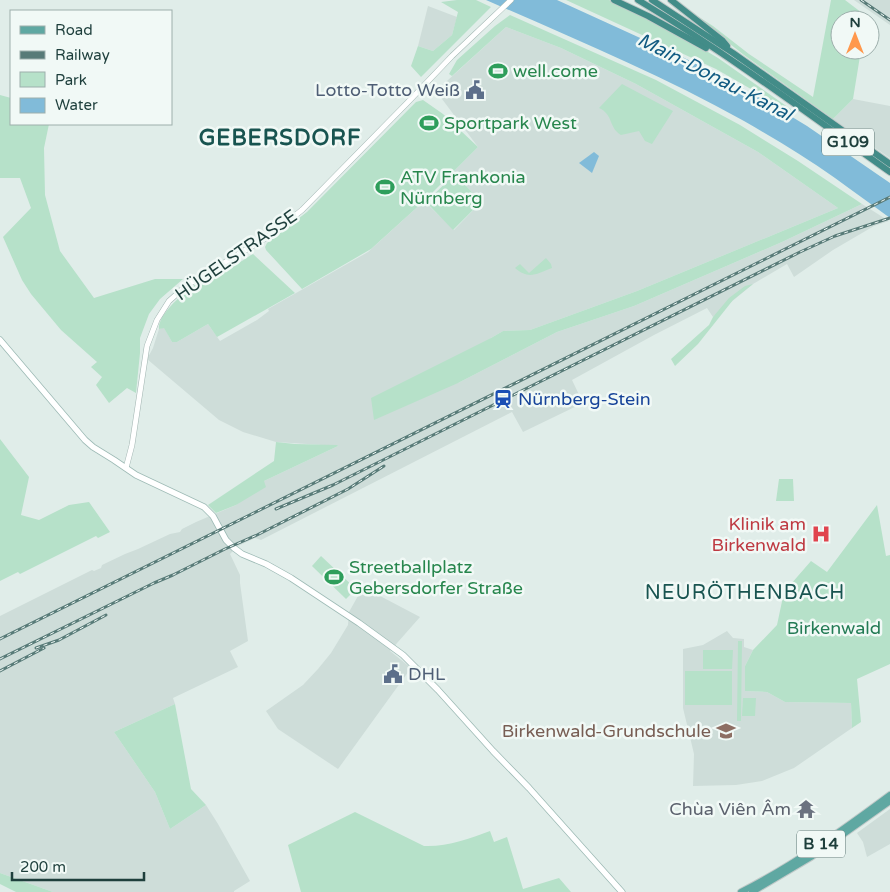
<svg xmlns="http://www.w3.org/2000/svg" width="890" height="892" viewBox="0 0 890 892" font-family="'Varela Round',sans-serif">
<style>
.built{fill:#ceddd9}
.green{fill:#b6e1c9}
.water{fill:#81bbd9}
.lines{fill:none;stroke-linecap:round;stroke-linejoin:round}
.tertiary-casing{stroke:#a2b5b2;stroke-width:6}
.secondary-casing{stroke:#9dbab5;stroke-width:7}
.primary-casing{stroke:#c0c9c8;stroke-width:8}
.trunk-casing{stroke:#c0c9c8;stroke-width:8}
.tertiary{stroke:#fff;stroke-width:5}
.secondary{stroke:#fff;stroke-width:5.5}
.primary{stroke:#5fa8a2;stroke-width:6}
.trunk{stroke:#428c88;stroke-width:6}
.rail-casing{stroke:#587b78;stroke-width:3}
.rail{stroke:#f1f9f6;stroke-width:1;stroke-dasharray:4;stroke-linecap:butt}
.labels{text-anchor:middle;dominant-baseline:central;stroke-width:5;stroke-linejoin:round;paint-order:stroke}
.shield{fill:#f1f9f6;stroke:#5d7774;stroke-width:1}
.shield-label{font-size:16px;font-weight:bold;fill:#1e3f3c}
.leisure-label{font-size:18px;fill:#27864d;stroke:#f1f9f6;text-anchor:start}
.service-label{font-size:18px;fill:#4e5e75;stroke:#f1f9f6;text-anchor:end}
.street-label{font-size:18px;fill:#1e3f3c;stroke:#f1f9f6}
.transit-label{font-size:18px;fill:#164399;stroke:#f1f9f6;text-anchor:start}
.health-label{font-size:18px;fill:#be3a42;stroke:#f1f9f6;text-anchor:end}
.park-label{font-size:18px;fill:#237b55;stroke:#f1f9f6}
.education-label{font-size:18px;fill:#785e54;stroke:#f1f9f6;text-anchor:end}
.worship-label{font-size:18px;fill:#5b616d;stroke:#f1f9f6;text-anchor:end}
.water-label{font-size:19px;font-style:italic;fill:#115b82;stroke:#f1f9f6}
.quarter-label{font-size:20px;letter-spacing:1px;fill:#185450;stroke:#f1f9f6}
.district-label{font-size:22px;font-weight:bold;letter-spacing:1px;fill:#185450;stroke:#f1f9f6}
</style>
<rect width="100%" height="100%" fill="#e0ede9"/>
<g class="built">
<polygon points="854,0 890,0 890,25"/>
<polygon points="428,6 457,17 452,35 433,51 418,46"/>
<polygon points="506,27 561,48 636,84 758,152 838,208 637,291 530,330 503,331 491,338 458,383 557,332 634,306 782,242 862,204 889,221 874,226 833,250 794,277 787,264 753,284 713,317 707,308 654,335 572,380 583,403 523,432 512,412 261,540 255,538 238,546 230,554 240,575 240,583 248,641 230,651 238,667 173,698 175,704 114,732 155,792 170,829 206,805 218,824 250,881 234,891 234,892 53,892 0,873 0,616 92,570 94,571 101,568 102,565 125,554 138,549 170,534 180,532 182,529 196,522 236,505 264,481 338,446 276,442 243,432 219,420 147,359 153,348 159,329 164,327 172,342 177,342 208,324 220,341 257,320 269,311 268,309 368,252 424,201 454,230 481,202 453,172 478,147 436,91"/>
<polygon points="853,99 890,106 890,158 833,119"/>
<polygon points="363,587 420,617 390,651 411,668 338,769 278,729 266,711 303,685 318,669 331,653 348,625 349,612"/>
<polygon points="727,631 733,638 744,639 744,647 753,650 745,666 745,691 767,692 785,702 851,703 852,728 794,768 762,781 736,785 693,786 694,754 683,708 683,649 703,645"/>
<polygon points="890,809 890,844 867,857 863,842 857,833"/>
</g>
<g class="green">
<polygon points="457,0 476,0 491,7 421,77 411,66 418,46 433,51 452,35 458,12 441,2"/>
<polygon points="566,0 609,0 663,25 718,58 792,110 791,112 716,69"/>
<polygon points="831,0 845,0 866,16 865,20 840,20 840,50 861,50 853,99 833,119 744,55 680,5 713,26 749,54 813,97"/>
<polygon points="510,15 656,80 740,125 798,161 862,204 782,242 634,306 557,332 458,383 374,420 371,398 491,338 503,331 530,330 637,291 838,208 758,152 636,84 561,48 506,27 452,76 449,74 457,60 495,26"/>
<path d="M622 84 673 111 652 144 645 141 639 131 621 135C608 127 614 115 599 108Z"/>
<polygon points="0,95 11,98 11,124 49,124 44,148 45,195 60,251 94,298 155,279 183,279 160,299 149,314 140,338 140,353 136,393 127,388 109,403 96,385 102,377 91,367 97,362 61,330 31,294 22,280 3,237 31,208 20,178 0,178"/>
<polygon points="423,100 443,114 478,147 424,201 371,249 302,289 266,250 265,247 267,243 307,212 416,102"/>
<polygon points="455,174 481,202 453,230 426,202"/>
<path d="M253 254 295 293 217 337 208 324 177 342H172L164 328 159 329C158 307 210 273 228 264 232 263 236 263 240 262 244 260 249 256 253 254Z"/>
<path d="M546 258 551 264 552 268C536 274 529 280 515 268L520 264 529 273Z"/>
<polygon points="753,284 733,300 698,344 675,366 671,359 709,325 713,317 729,298 745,286"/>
<polygon points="0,439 29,477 21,515 39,520 69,505 89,502 110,532 98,538 96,536 20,574 18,572 0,581"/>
<polygon points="276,442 295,444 337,445 338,446 264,481 266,487 236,505 216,513 208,505 274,461"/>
<polygon points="779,479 793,479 794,501 776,501"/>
<polygon points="877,505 886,556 890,555 890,664 857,679 861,722 852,728 851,703 785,702 767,692 745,691 745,666 753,650 777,625 784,592 811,561 827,572"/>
<polygon points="321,556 356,589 346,599 312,566"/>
<polygon points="738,641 742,641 741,721 737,721"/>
<polygon points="703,650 733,650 732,669 703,669"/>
<rect x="685" y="671" width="47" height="34"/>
<polygon points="743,698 756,698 755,716 742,716"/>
<polygon points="175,704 191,789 206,805 170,829 155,792 114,732"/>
<path d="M355 812 424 846C447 847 469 839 490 831L494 842 507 837 523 889 559 878 571 892H301L288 845Z"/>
<polygon points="0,873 53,892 16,892 0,884"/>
</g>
<g class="water">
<path d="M486 0H557L695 63 759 97 807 126 890 183V218C872 205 853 191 835 178 806 157 775 139 744 121 661 75 573 38 486 0Z"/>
<polygon points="594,152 599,156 592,173 579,163"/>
</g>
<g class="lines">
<g class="tertiary-casing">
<polyline id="tertiary" points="126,468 132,445 147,346 157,320 169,301 187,285 269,236 302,210 411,99 452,56 511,0"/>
</g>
<g class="secondary-casing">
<polyline id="secondary" points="0,340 85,440 93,447 114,460 136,475 204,507 213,516 226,540 234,548 242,554 266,564 291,578 359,623 403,655 438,690 493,751 529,788 622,892"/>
</g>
<g class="primary-casing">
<g id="primary">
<path d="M741 892C794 865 843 830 890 795"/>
<polyline points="752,892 811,857 890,801"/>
</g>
</g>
<g class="trunk-casing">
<g id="trunk">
<polyline points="614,0 648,16 706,48"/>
<path d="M638 0C725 52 807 113 890 172"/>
<polyline points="652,0 733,53 890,164"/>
<polyline points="671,0 722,40 727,46"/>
</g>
</g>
<use href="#tertiary" class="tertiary"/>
<use href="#secondary" class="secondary"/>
<use href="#primary" class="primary"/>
<use href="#trunk" class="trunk"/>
<g class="rail-casing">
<g id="rail">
<polyline points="861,0 890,20"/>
<polyline points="276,509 333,485 800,252 835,236 890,218"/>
<polyline points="0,639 890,197"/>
<polyline points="36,648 59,640 106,615"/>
<polyline points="0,659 154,583 173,575 225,549 257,535 348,489 384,466"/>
<polyline points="0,671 44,648"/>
</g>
</g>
<use href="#rail" class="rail"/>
</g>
<defs>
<g id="stadium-bare" transform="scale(1.5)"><path d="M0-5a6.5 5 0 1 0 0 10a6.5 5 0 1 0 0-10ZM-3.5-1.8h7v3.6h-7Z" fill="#2e9e5b" stroke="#f1f9f6" stroke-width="2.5" paint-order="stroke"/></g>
<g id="civic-bare" transform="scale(1.5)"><path d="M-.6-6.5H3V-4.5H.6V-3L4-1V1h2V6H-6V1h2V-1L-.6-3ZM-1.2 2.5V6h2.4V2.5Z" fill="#5c6f8a" stroke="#f1f9f6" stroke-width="2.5" paint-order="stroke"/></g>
<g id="station-bare" transform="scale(1.5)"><path d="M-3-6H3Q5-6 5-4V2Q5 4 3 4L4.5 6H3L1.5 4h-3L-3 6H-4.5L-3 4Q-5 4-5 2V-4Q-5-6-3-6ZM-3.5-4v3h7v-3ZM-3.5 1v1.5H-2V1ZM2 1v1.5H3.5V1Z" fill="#1a4fb4" stroke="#f1f9f6" stroke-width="2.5" paint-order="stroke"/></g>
<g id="hospital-bare" transform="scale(1.5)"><path d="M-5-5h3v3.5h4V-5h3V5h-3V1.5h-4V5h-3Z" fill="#e0444e" stroke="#f1f9f6" stroke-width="2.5" paint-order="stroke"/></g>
<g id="school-bare" transform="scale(1.5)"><path d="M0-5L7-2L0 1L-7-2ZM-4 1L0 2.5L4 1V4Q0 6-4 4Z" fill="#8d6e63" stroke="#f1f9f6" stroke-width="2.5" paint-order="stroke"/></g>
<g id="temple-bare" transform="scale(1.5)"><path d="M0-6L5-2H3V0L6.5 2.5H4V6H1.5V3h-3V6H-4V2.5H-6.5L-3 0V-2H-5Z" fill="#6b7280" stroke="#f1f9f6" stroke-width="2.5" paint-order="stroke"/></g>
</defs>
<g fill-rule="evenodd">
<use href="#stadium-bare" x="498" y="71"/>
<use href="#civic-bare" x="475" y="90"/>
<use href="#stadium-bare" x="429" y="123"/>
<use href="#stadium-bare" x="385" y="187"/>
<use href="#station-bare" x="503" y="399"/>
<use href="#hospital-bare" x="821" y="534"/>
<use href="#stadium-bare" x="334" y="577"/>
<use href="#civic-bare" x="393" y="674"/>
<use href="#school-bare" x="726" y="731"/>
<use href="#temple-bare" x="806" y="809"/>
</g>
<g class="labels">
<g class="shield">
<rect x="822" y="128.5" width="52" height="27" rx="4"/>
<rect x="797" y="830.5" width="48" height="27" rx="4"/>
</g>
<g class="shield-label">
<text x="848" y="142">G109</text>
<text x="821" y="844">B 14</text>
</g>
<g class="leisure-label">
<text x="513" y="71">well.come</text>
<text x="444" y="123">Sportpark West</text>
<text x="400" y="177">ATV Frankonia<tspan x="400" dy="21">Nürnberg</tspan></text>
<text x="349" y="567">Streetballplatz<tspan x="349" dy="21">Gebersdorfer Straße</tspan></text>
</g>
<g class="service-label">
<text x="460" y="90">Lotto-Totto Weiß</text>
<text x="408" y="674" text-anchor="start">DHL</text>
</g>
<g class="street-label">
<text transform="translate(236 255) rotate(-35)">HÜGELSTRASSE</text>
</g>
<g class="transit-label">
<text x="518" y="399">Nürnberg-Stein</text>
</g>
<g class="health-label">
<text x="806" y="524">Klinik am<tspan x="806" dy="21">Birkenwald</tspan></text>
</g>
<g class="park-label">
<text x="834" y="628">Birkenwald</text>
</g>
<g class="education-label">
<text x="711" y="731">Birkenwald-Grundschule</text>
</g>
<g class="worship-label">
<text x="791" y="809">Chùa Viên Âm</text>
</g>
<g class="water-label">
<text transform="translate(715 77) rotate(27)">Main-Donau-Kanal</text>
</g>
<g class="quarter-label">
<text x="745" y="593">NEURÖTHENBACH</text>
</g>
<g class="district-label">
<text x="280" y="138">GEBERSDORF</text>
</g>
</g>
<rect x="10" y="10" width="162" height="115" fill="#f1f9f6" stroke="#9dafac"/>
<rect x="20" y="26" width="25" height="8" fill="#5fa8a2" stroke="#9dafac"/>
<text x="55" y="35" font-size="15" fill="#1e3f3c">Road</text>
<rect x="20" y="51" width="25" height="8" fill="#587b78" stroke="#9dafac"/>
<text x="55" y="60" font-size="15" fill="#1e3f3c">Railway</text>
<rect x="20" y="72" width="25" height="15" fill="#b6e1c9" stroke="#9dafac"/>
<text x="55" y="85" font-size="15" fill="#1e3f3c">Park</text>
<rect x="20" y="98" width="25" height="15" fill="#81bbd9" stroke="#9dafac"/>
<text x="55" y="110" font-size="15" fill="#1e3f3c">Water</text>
<g transform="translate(855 35)"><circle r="24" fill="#f1f9f6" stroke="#9dafac"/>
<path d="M0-4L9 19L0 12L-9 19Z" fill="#ff984c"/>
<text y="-8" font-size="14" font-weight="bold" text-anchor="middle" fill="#1e3f3c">N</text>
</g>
<path d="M12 872v8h132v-8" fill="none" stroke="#1e3f3c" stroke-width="2.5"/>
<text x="20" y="872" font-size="15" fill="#1e3f3c" stroke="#f1f9f6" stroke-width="4" paint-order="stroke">200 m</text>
</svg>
